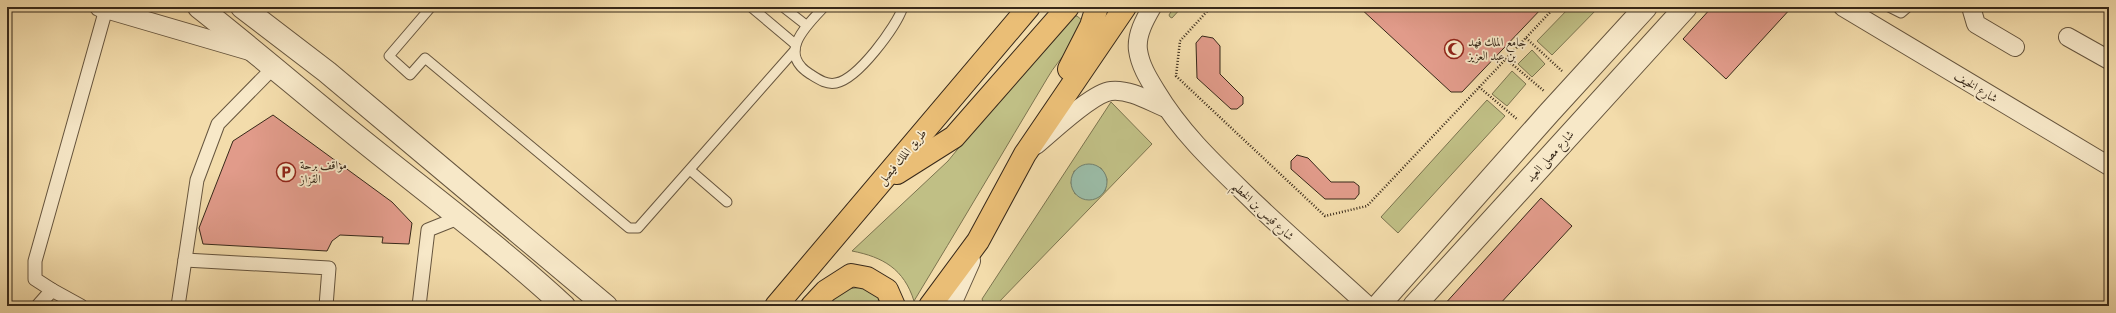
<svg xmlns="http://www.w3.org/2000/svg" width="2116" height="313" viewBox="0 0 2116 313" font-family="Alegreya,Amiri,serif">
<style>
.green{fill:#c0bf85;stroke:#7c744f;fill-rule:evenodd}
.water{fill:#9bbca7;stroke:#73816e}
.building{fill:#e19b8a;stroke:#372819}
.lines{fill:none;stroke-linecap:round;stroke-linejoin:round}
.service-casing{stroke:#66553e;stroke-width:11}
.pedestrian-casing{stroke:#66553e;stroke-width:15}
.minor-casing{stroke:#66553e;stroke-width:20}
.tertiary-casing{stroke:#66553e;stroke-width:24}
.trunk-casing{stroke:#372819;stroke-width:24}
.path{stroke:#372819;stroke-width:2.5;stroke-dasharray:1 2;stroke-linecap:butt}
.service{stroke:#f7e8c8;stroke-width:9}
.pedestrian{stroke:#f7e8c8;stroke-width:13}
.minor{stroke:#f7e8c8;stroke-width:18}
.tertiary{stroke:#f7e8c8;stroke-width:22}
.trunk{stroke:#eabe76;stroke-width:22}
.labels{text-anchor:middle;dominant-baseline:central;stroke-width:3.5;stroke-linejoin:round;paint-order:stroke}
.poi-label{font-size:12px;fill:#372819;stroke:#f7e8c8;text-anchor:start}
.street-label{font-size:12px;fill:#372819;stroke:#f7e8c8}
</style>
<rect width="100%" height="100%" fill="#f3dcab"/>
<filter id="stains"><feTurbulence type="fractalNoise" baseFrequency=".005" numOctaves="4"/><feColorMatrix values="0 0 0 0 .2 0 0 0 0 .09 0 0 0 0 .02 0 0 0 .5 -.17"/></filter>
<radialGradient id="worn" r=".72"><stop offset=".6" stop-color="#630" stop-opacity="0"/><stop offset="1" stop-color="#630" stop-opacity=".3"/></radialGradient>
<g class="green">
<polygon points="1174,7 1182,7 1172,18 1170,17 1169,15"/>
<polygon points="1570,7 1599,7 1552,55 1537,41"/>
<path d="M1072 16H1077L1083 21C1079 42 1058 59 1048 77 1003 152 959 227 914 301 904 269 883 257 852 251L948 161 1028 63Z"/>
<polygon points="1532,50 1545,64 1532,77 1518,64"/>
<polygon points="1512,71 1526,84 1507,106 1492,94"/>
<polygon points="1487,100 1505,116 1398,233 1381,217"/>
<path d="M1111 102 1152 144 997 304 985 306 982 299ZM1101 168 1107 179 1105 191 1075 194 1071 183 1074 171Z"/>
<polygon points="863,287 878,297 879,306 826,306 840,290"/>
</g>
<circle class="water" cx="1089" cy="182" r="18"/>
<g class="building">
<polygon points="1359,7 1543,7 1462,92 1451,92"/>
<polygon points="1712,7 1792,7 1726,79 1683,39"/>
<polygon points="1202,36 1213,38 1220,46 1220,74 1243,97 1243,104 1237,109 1231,109 1197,78 1196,43"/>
<polygon points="273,115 392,202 412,223 409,244 382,243 383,237 340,235 332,241 327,251 203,244 199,228 233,141"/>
<polygon points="1297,155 1308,158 1331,182 1354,182 1359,186 1359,194 1355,199 1325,199 1291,169 1291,161"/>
<polygon points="1541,198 1572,226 1498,306 1443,306"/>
</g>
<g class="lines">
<g class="service-casing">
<g id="service">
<polyline points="431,7 389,56 410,75 425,58 629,228 638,228 795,50"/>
<polyline points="751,7 795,44"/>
<polyline points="783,7 806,25"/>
<path d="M824 7C806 26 777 53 810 74 818 79 826 85 836 83 858 79 896 27 903 7"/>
<polyline points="1889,7 1901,13 1908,7"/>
<polyline points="690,170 727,202"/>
</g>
</g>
<g class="pedestrian-casing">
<g id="pedestrian">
<polyline points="185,260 329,268 326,306"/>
<polyline points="52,290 35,279 35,261 106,9"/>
<polyline points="38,306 52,290 81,306"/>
<polyline points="178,306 197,180 218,124 274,67"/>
<polyline points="419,306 428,230 458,218"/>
</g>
</g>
<g class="minor-casing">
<g id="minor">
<polyline points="99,7 253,52"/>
<path d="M1152 7C1145 19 1136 35 1138 50 1140 65 1148 78 1156 91 1183 136 1219 168 1256 204 1293 239 1331 272 1368 306"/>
<polyline points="1843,7 2109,166"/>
<polyline points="1971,7 1976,24 2015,47"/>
<polyline points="2068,37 2109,60"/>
<path d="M1036 145C1052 132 1092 93 1111 91 1130 89 1149 101 1166 108"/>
</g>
</g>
<g class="tertiary-casing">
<g id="tertiary">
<path d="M199 7C255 51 308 97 363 141 430 195 500 247 564 306"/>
<polyline points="242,7 327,72 606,306"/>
<polyline points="949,306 969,261"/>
<polyline points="1378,306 1549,113 1646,7"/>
<polyline points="1414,306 1686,7"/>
</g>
</g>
<g class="trunk-casing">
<g id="trunk">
<polyline points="1069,69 1091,26 1097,7"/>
<polyline points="897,173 954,137 1068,7"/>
<polyline points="776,306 1029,7"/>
<polyline points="812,306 826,291 851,275 867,278 887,290 894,306"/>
<polyline points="930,306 978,241 1025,154 1125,7"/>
</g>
</g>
<g class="path">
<polyline points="1211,7 1180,41 1176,76 1325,216 1367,206 1555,7"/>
<polyline points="1526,38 1562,71"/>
<polyline points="1506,59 1544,91"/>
<polyline points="1479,87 1518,120"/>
</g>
<use href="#service" class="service"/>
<use href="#pedestrian" class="pedestrian"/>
<use href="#minor" class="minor"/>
<use href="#tertiary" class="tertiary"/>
<use href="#trunk" class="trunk"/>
</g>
<defs>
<g id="mosque-ring" transform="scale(1)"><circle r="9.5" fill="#f7e8c8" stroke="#8f2418" stroke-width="1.5"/><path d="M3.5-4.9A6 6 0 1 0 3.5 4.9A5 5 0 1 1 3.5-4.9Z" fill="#8f2418"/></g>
<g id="parking-ring" transform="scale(1)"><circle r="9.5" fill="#f7e8c8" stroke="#8f2418" stroke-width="1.5"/><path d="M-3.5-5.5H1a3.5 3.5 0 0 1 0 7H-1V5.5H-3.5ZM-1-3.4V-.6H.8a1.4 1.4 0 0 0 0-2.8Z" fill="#8f2418"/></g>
</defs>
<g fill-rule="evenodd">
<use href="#mosque-ring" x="1454" y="49"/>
<use href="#parking-ring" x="286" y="172"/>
</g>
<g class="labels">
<g class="poi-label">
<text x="1468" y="42">جامع الملك فهد<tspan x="1468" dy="14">بن عبد العزيز</tspan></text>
<text x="300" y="165">مواقف برحة<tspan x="300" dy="14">القزاز</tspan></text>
</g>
<g class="street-label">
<text transform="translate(1976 87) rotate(31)">شارع الخيف</text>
<text transform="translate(1550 156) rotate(-48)">شارع مصلى العيد</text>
<text transform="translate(902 157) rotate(-50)">طريق الملك فيصل</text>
<text transform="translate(1263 211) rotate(43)">شارع قيس بن الخطيم</text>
</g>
</g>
<rect width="2116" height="313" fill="none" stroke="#f3dcab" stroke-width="24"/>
<rect x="8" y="8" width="2100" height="297" fill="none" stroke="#372819" stroke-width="2"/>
<rect x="12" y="12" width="2092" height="289" fill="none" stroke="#372819"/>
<rect width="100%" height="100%" filter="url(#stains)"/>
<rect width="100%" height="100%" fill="url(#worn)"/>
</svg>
